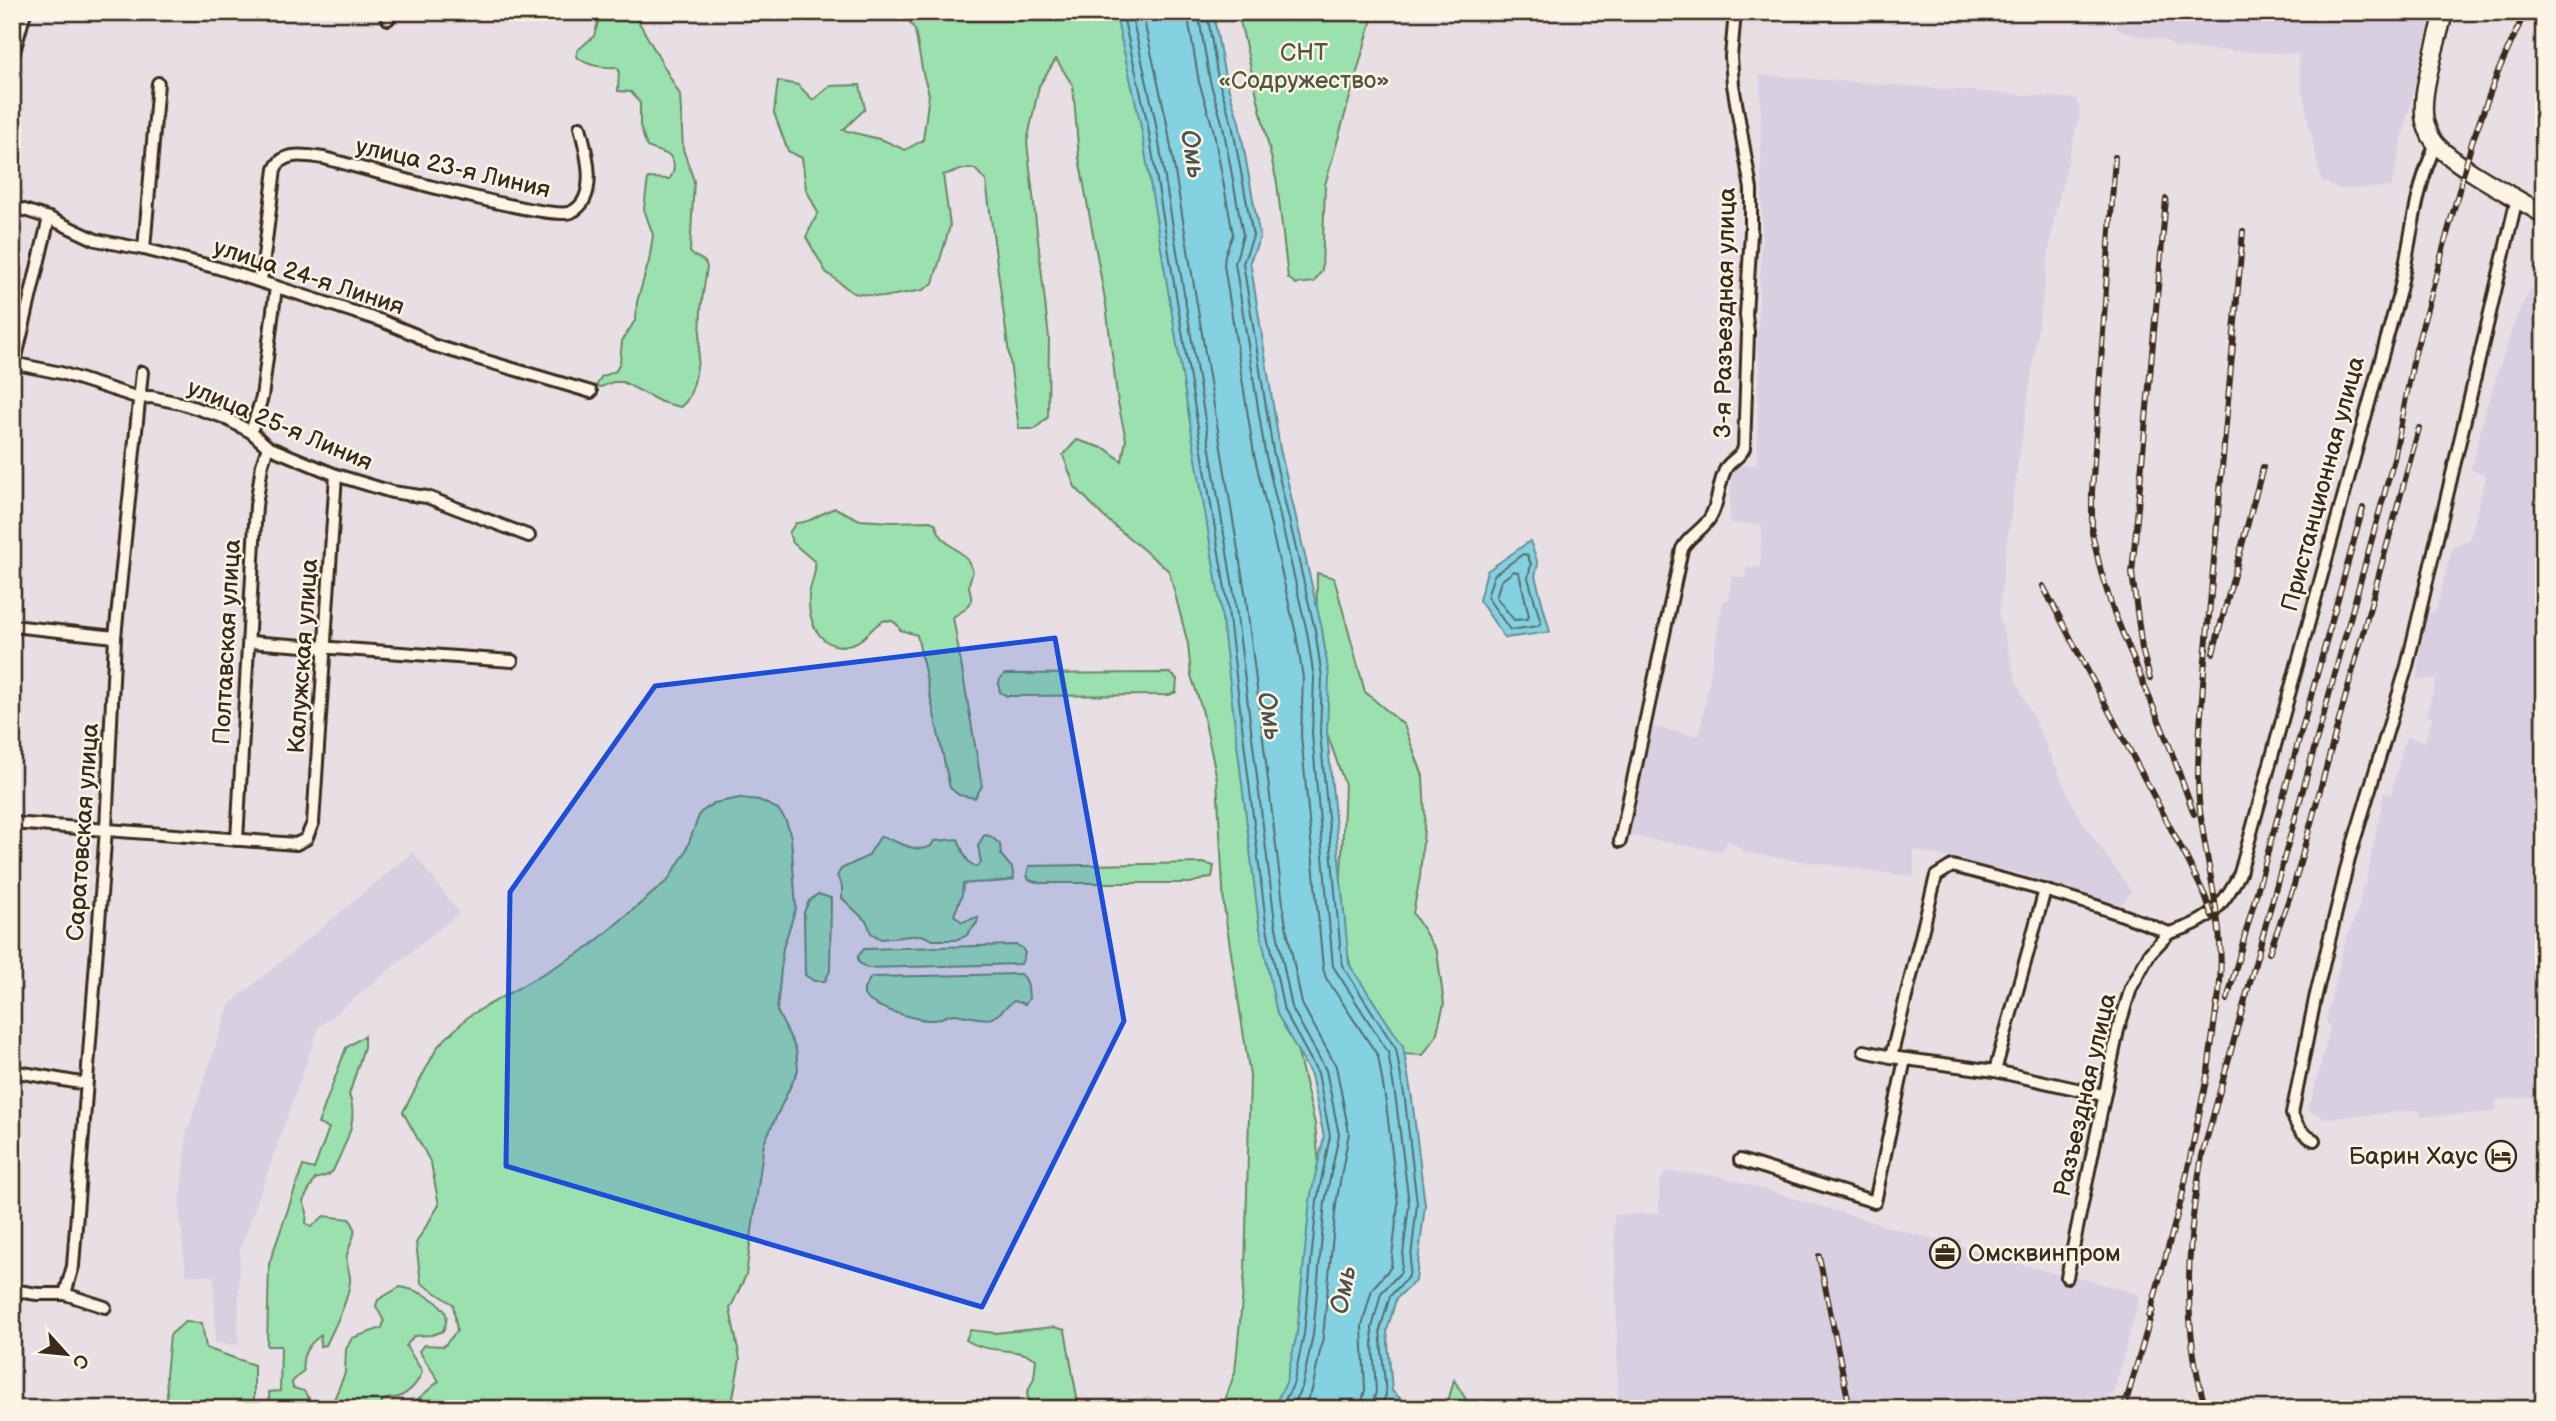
<svg xmlns="http://www.w3.org/2000/svg" width="2556" height="1421" viewBox="0 0 2556 1421" font-family="'Balsamiq Sans',sans-serif">
<style>
.built{fill:#d8d0e1}
.green{fill:#9ae1af;stroke:#6a8666;stroke-width:2}
.water{fill:#83d1e1;stroke:#668e93;stroke-width:2}
.lines{fill:none;stroke-linecap:round;stroke-linejoin:round}
.shore{stroke:#586d6c;stroke-width:2}
.street-casing{stroke:#3b2a1e;stroke-width:16}
.secondary-casing{stroke:#3b2a1e;stroke-width:21}
.street{stroke:#fcf5e5;stroke-width:10}
.secondary{stroke:#fcf5e5;stroke-width:16}
.rail-casing{stroke:#3b2a1e;stroke-width:6}
.rail{stroke:#fcf5e5;stroke-width:3.5;stroke-dasharray:10;stroke-linecap:butt}
.marked{fill:#1d4ed8;fill-opacity:0.2;stroke:#1d4ed8;stroke-width:5;stroke-linejoin:round}
.labels{text-anchor:middle;dominant-baseline:central;stroke-width:5;stroke-linejoin:round;paint-order:stroke}
.park-label{font-size:24px;fill:#535842;stroke:#fcf5e5}
.street-label{font-size:24px;fill:#3b2a1e;stroke:#fcf5e5}
.poi-label{font-size:24px;fill:#3b2a1e;stroke:#fcf5e5;text-anchor:end}
.water-label{font-size:26px;font-style:italic;fill:#4d544f;stroke:#fcf5e5}
</style>
<rect width="100%" height="100%" fill="#e7dfe3"/>
<filter id="ink" filterUnits="userSpaceOnUse"><feTurbulence type="fractalNoise" baseFrequency=".0143" numOctaves="2"/><feDisplacementMap in="SourceGraphic" scale="14" xChannelSelector="R" yChannelSelector="G"/><feConvolveMatrix kernelMatrix="1 2 1 2 8 2 1 2 1" color-interpolation-filters="sRGB"/></filter>
<g filter="url(#ink)">
<g class="built">
<polygon points="2121,12 2432,12 2391,187 2339,189 2321,180 2302,90 2298,54 2176,48 2165,40 2137,36 2116,29"/>
<polygon points="1760,75 2077,99 2080,113 2054,218 2004,562 1999,616 2016,680 2079,817 2132,892 2121,905 2018,873 1914,850 1914,877 1746,853 1729,840 1721,852 1627,835 1651,727 1699,736 1723,601 1728,600 1732,576 1745,578 1747,568 1760,568 1762,525 1729,523 1732,466 1757,465 1759,353 1757,352 1762,226"/>
<polygon points="2544,268 2544,1096 2496,1100 2496,1112 2421,1117 2420,1110 2322,1119 2322,1115 2308,1112 2330,1029 2326,1019 2344,945 2359,908 2362,887 2365,887 2384,793 2391,794 2406,736 2425,742 2432,717 2426,715 2437,679 2416,680 2426,615 2436,610 2452,548 2470,539 2486,475 2471,470 2486,409 2513,326 2520,308"/>
<polygon points="413,852 459,913 319,1027 240,1250 238,1345 215,1343 214,1276 186,1275 179,1208 187,1132 229,1005"/>
<polygon points="1666,1171 1719,1176 1910,1233 1945,1242 1947,1236 1961,1240 1960,1246 2059,1275 2077,1277 2140,1295 2113,1395 2109,1394 2105,1409 1618,1409 1614,1215 1659,1213 1659,1184"/>
</g>
<g class="green">
<path d="M601 12H637L636 17 680 95 683 149 694 181 690 252C695 259 705 257 707 267 705 282 702 297 701 311 700 332 700 396 680 407L661 402 623 382H613L601 387 596 386 601 377 616 371 620 362 622 341 636 319 637 302 649 261 653 235 644 209 648 178 669 179C675 173 676 162 669 155L647 147 640 126V103L631 92 618 91 619 70 615 67C602 68 585 65 576 56L578 50 594 36Z"/>
<polygon points="903,12 1129,12 1281,982 1315,1124 1321,1186 1295,1375 1280,1409 1222,1409 1235,1372 1245,1270 1250,1076 1224,907 1217,779 1203,713 1191,675 1188,644 1169,571 1104,517 1075,487 1063,455 1077,440 1106,449 1122,461 1126,439 1118,403 1106,305 1079,158 1073,86 1056,59 1039,86 1027,142 1049,338 1048,417 1035,429 1019,429 986,181 975,169 964,169 943,175 950,226 933,283 923,290 884,297 853,293 826,272 806,237 818,213 806,189 802,158 788,151 774,113 778,81 798,85 813,100 830,86 860,85 865,109 843,130 883,140 905,150 923,140 929,94 923,74 915,30"/>
<polygon points="1238,12 1374,12 1325,185 1322,270 1314,282 1296,284 1288,278 1277,183"/>
<path d="M835 508 860 520 892 522 930 521 935 523C943 550 965 547 972 569 974 575 969 579 969 585 969 591 972 595 971 601L964 610 953 617 982 786 975 798 959 795 950 788 917 635 900 630C897 621 891 619 882 621 873 627 866 637 857 642 823 657 807 624 809 595 810 584 817 573 815 562L793 543 789 533 796 523C811 523 820 513 835 508Z"/>
<polygon points="1317,573 1334,578 1365,692 1404,725 1423,776 1425,816 1420,877 1413,913 1437,952 1444,1004 1436,1036 1423,1055 1397,1054 1359,999 1339,921 1345,785 1320,713 1316,655"/>
<path d="M1170 673 1177 679 1176 692 1169 695 1007 696 1000 692C998 684 998 679 1005 674Z"/>
<polygon points="740,798 759,800 778,809 786,821 791,837 796,908 783,948 777,1011 796,1049 798,1070 764,1143 746,1275 730,1309 740,1359 731,1409 410,1409 412,1404 439,1381 419,1351 424,1345 444,1346 457,1331 453,1304 421,1283 416,1243 439,1205 431,1163 403,1112 438,1046 469,1016 588,948 668,880 685,853 700,813 714,803"/>
<path d="M984 835 990 836 1000 844 1001 855 1012 868 1014 879C1005 883 976 882 963 884L962 895 954 915 962 922 978 917 977 923 966 936 955 940H933L922 935 881 939 871 933 867 922 842 898V886L837 876 841 869 868 856 880 837C897 839 914 855 931 846L934 841 958 839C962 849 966 864 977 867L981 863 978 846Z"/>
<polygon points="1203,863 1214,866 1212,877 1190,883 1040,883 1029,880 1027,875 1029,866"/>
<polygon points="818,894 831,898 830,971 825,981 814,981 805,975 804,912 809,901"/>
<polygon points="1017,945 1022,948 1025,953 1021,964 867,968 858,962 858,956 864,949"/>
<path d="M1021 974C1029 980 1028 990 1029 999L1025 1004 1014 1001C1006 1006 1001 1014 992 1018 985 1021 964 1015 955 1014 948 1014 941 1019 934 1020 918 1021 872 1008 864 995V989L871 977Z"/>
<path d="M364 1036V1047L349 1095C360 1122 343 1147 333 1171L328 1175 315 1179 303 1201 307 1212 306 1223 311 1227 324 1216 349 1219C361 1231 350 1241 347 1255 345 1263 351 1273 350 1282 347 1304 335 1326 326 1345L320 1346 321 1335C310 1343 299 1356 304 1370L292 1382 293 1388 304 1391 316 1409H270L269 1392 280 1391 281 1346H267L269 1264 303 1166 314 1169 329 1128 318 1124 346 1048Z"/>
<path d="M400 1287C414 1289 440 1299 446 1314 448 1320 445 1326 443 1331L432 1335 414 1336 406 1346 422 1371C419 1382 410 1392 399 1397 393 1399 388 1397 382 1401V1409H336L333 1402 345 1373 346 1349 352 1338 382 1328 384 1321 376 1306 378 1300Z"/>
<polygon points="185,1322 202,1323 206,1348 254,1365 254,1409 168,1409 166,1376 170,1335"/>
<path d="M1054 1327 1065 1330 1079 1409H1030L1027 1393 1034 1378 1036 1359C1015 1346 990 1355 966 1340L970 1330 995 1333Z"/>
<polygon points="1454,1380 1472,1409 1446,1409"/>
</g>
<g class="water">
<polygon points="1115,12 1213,12 1225,77 1239,122 1260,238 1250,261 1280,449 1322,629 1329,677 1327,733 1349,964 1403,1046 1412,1099 1425,1205 1416,1280 1396,1299 1387,1331 1392,1391 1402,1400 1390,1402 1385,1409 1272,1409 1286,1383 1297,1333 1310,1199 1324,1137 1311,1075 1277,1014 1259,924 1220,603 1140,122"/>
<polygon points="1530,541 1538,564 1535,576 1550,632 1505,638 1479,600 1487,571"/>
</g>
<g class="lines">
<g class="shore">
<polyline points="1122,12 1147,121 1227,601 1266,923 1284,1011 1318,1073 1330,1136 1317,1201 1304,1334 1293,1385 1280,1409"/>
<polyline points="1131,12 1155,119 1235,600 1275,922 1292,1008 1326,1070 1339,1135 1325,1202 1313,1335 1302,1387 1290,1409"/>
<polyline points="1142,12 1166,118 1246,598 1285,920 1302,1004 1336,1066 1349,1133 1336,1204 1323,1337 1312,1390 1302,1409"/>
<polyline points="1187,12 1199,82 1213,128 1233,234 1225,255 1224,265 1254,454 1296,634 1303,678 1301,735 1323,968 1326,978 1378,1056 1386,1103 1398,1204 1391,1267 1372,1289 1362,1326 1365,1390 1360,1409"/>
<polyline points="1198,12 1210,81 1223,126 1243,235 1235,263 1265,452 1307,632 1314,678 1312,734 1333,966 1388,1052 1396,1101 1409,1204 1401,1272 1381,1293 1372,1328 1376,1392 1371,1409"/>
<polyline points="1207,12 1218,79 1232,124 1253,236 1243,263 1273,451 1315,630 1322,677 1320,733 1342,965 1396,1049 1405,1100 1417,1204 1409,1276 1390,1296 1380,1330 1386,1395 1380,1409"/>
<polygon points="1523,554 1527,555 1531,564 1528,578 1541,623 1538,626 1510,630 1487,597 1494,575"/>
<polygon points="1514,571 1519,573 1529,616 1527,619 1514,620 1496,597 1501,581"/>
</g>
<g class="street-casing">
<g id="street">
<polyline points="388,19 391,12"/>
<polyline points="12,59 25,12"/>
<polyline points="12,206 49,218 96,240 144,249 218,268 382,321 416,335 432,345 591,392"/>
<polyline points="144,249 158,83"/>
<path d="M261 281 275 169C283 150 307 156 324 158 359 167 550 222 571 212 600 199 586 150 580 127"/>
<polyline points="12,363 61,373 139,398 151,397 180,403 223,417 251,432 268,447 336,475 392,492 427,497 529,536"/>
<polyline points="12,374 49,218"/>
<polyline points="251,432 262,397 276,287"/>
<polyline points="12,626 115,637"/>
<polyline points="249,642 512,661"/>
<polyline points="12,823 296,844 306,839 313,823 336,475"/>
<polyline points="237,840 256,506 262,465 268,447"/>
<path d="M1620 841 1682 549C1689 535 1704 530 1711 516 1719 502 1718 483 1726 468 1731 460 1740 458 1744 448L1748 333 1746 315 1751 232V189L1733 85 1731 57 1735 12"/>
<path d="M2169 933C2209 922 2222 908 2240 873L2399 294C2411 244 2414 191 2436 144"/>
<polyline points="1864,1051 1891,1057 1995,1071 2103,1095"/>
<path d="M1891 1057 1936 876 1952 866C2025 885 2099 903 2169 933"/>
<polyline points="12,1071 86,1084"/>
<polyline points="1995,1071 2045,890"/>
<path d="M2314 1140C2301 1134 2297 1127 2292 1114L2315 999 2349 858 2407 666 2517 198"/>
<polyline points="1740,1160 1875,1202 1905,1059"/>
<polyline points="2067,1277 2118,1030 2131,988 2150,953 2169,933"/>
<polyline points="12,1290 37,1294 65,1294 105,1307"/>
<polyline points="65,1294 73,1266 106,829 115,637 142,372"/>
</g>
</g>
<g class="secondary-casing">
<path id="secondary" d="M2444 12C2438 40 2422 86 2424 113 2424 123 2429 135 2435 143 2454 166 2517 198 2544 215"/>
</g>
<use href="#street" class="street"/>
<use href="#secondary" class="secondary"/>
<g class="rail-casing">
<g id="rail">
<polyline points="2115,157 2092,492 2092,533 2101,572 2113,610 2169,745 2194,814"/>
<polyline points="2043,586 2188,861 2205,896 2212,916"/>
<polyline points="2213,653 2263,467"/>
<polyline points="2150,679 2142,649 2132,573 2166,199"/>
<polyline points="2269,953 2294,885 2419,428"/>
<polyline points="2227,1000 2363,508"/>
<path d="M2216 1013C2231 936 2206 875 2199 801 2196 762 2201 721 2203 683L2243 231"/>
<polyline points="1819,1256 1850,1409"/>
<polyline points="2149,1317 2182,1197 2208,1071 2217,1003"/>
<polyline points="2124,1409 2153,1309"/>
<path d="M2206 1409C2181 1327 2187 1239 2202 1156L2394 459 2414 357 2472 142 2497 74 2525 12"/>
</g>
</g>
<use href="#rail" class="rail"/>
</g>
</g>
<path class="marked" d="M1055 638 1124 1021 982 1307 506 1166 510 892 655 686Z"/>
<defs>
<g id="hotel-ring" transform="scale(1.575)"><circle r="9.5" fill="#fcf5e5" stroke="#3b2a1e" stroke-width="1.5"/><path d="M-6-4.5h1.5V1H6V5H4.5V3h-9V5H-6ZM-4 0a1.8 1.8 0 1 1 3.6 0ZM.5 0V-2.5h3Q6-2.5 6 0Z" fill="#3b2a1e"/></g>
<g id="office-ring" transform="scale(1.575)"><circle r="9.5" fill="#fcf5e5" stroke="#3b2a1e" stroke-width="1.5"/><path d="M-6-3h4V-5.5h4V-3h4V5H-6ZM-1-4.5V-3h2v-1.5ZM-6 0V1H6V0Z" fill="#3b2a1e"/></g>
</defs>
<g fill-rule="evenodd">
<use href="#hotel-ring" x="2501" y="1156"/>
<use href="#office-ring" x="1945" y="1253"/>
</g>
<g class="labels">
<g class="park-label">
<text x="1304" y="52">СНТ<tspan x="1304" dy="28">«Содружество»</tspan></text>
</g>
<g class="street-label">
<text transform="translate(453 168) rotate(13)">улица 23-я Линия</text>
<text transform="translate(309 277) rotate(18)">улица 24-я Линия</text>
<text transform="translate(1725 313) rotate(-89)">3-я Разъездная улица</text>
<text transform="translate(280 425) rotate(23)">улица 25-я Линия</text>
<text transform="translate(2323 484) rotate(-75)">Пристанционная улица</text>
<text transform="translate(227 642) rotate(-87)">Полтавская улица</text>
<text transform="translate(303 656) rotate(-86)">Калужская улица</text>
<text transform="translate(83 832) rotate(-86)">Саратовская улица</text>
<text transform="translate(2085 1095) rotate(-77)">Разъездная улица</text>
</g>
<g class="poi-label">
<text x="2478" y="1156">Барин Хаус</text>
<text x="1968" y="1253" text-anchor="start">Омсквинпром</text>
</g>
<g class="water-label">
<text transform="translate(1192 154) rotate(81)">Омь</text>
<text transform="translate(1269 716) rotate(80)">Омь</text>
<text transform="translate(1344 1290) rotate(-79)">Омь</text>
</g>
</g>
<rect width="2556" height="1421" fill="none" stroke="#fcf5e5" stroke-width="42"/>
<rect x="21" y="21" width="2514" height="1379" fill="none" stroke="#3b2a1e" stroke-width="2.5" filter="url(#ink)"/>
<g transform="translate(66 1354) rotate(117)" stroke="#fcf5e5" stroke-width="5" paint-order="stroke">
<path d="M0-5L12 26L0 18L-12 26Z" fill="#3b2a1e"/>
<text y="-10" font-size="19" font-weight="bold" text-anchor="middle" fill="#3b2a1e">С</text>
</g>
</svg>
